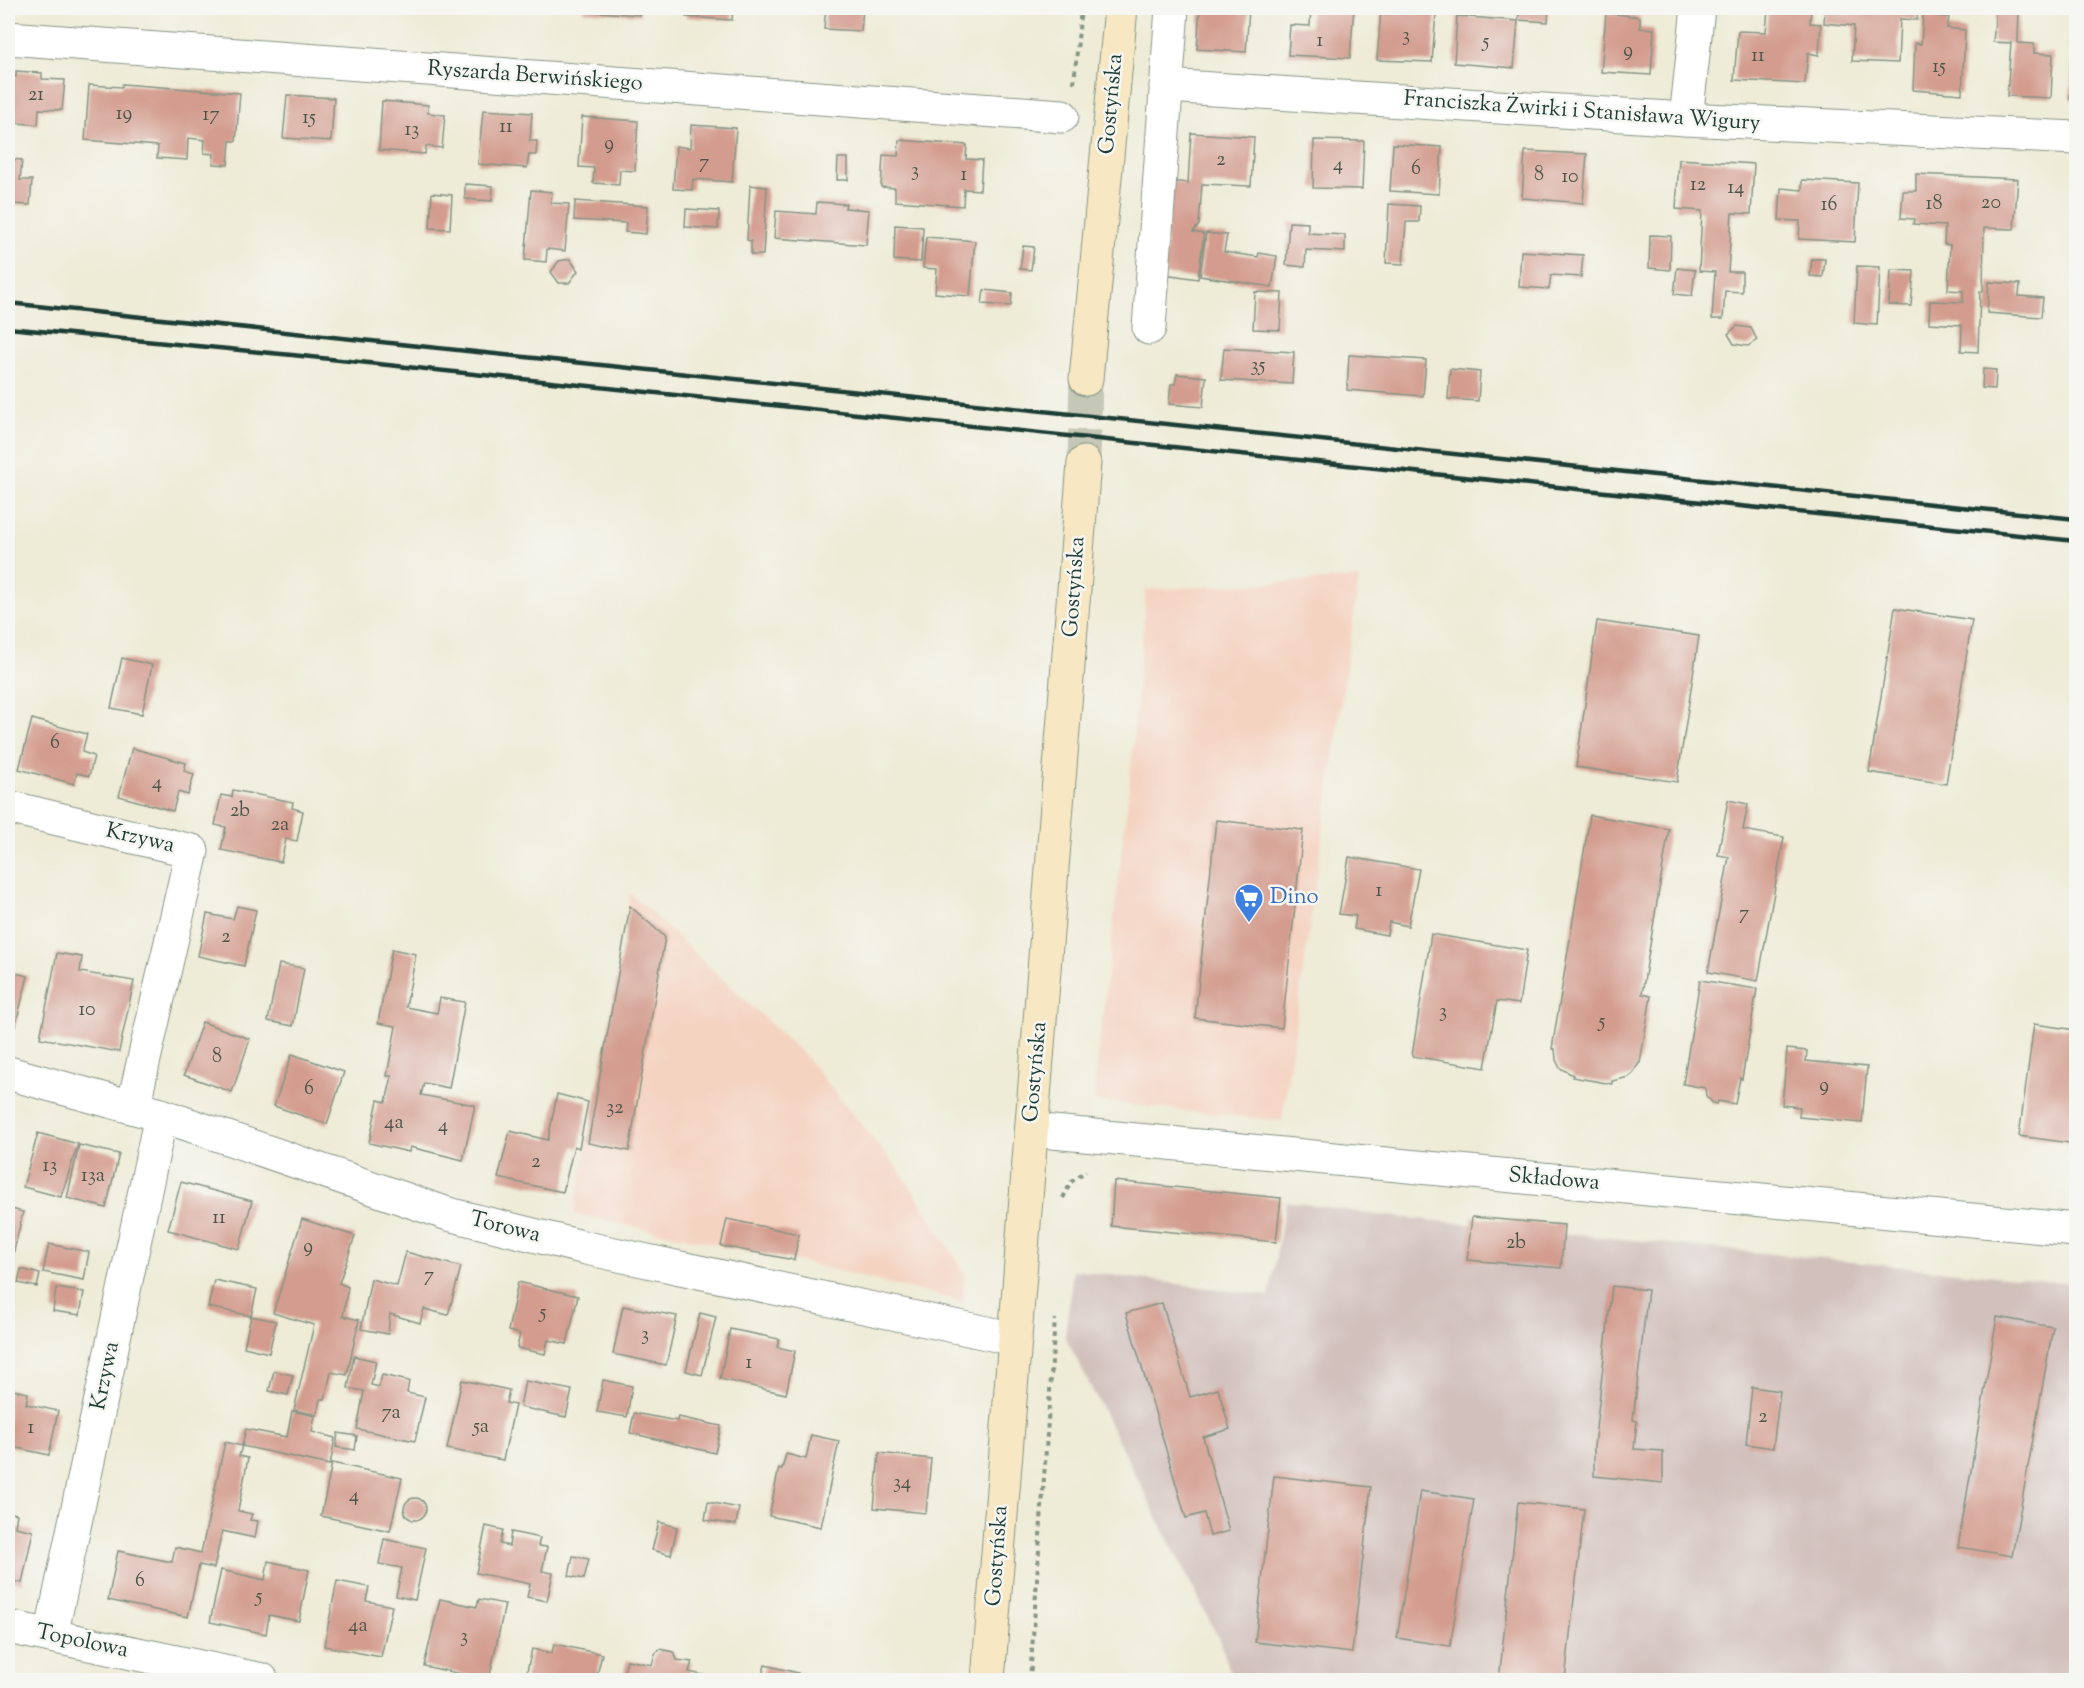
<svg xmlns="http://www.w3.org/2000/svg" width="2084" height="1688" viewBox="0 0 2084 1688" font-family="'Sorts Mill Goudy',serif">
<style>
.built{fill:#f5d3c1}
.industrial{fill:#d1c0bc}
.building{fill:#d39c8e}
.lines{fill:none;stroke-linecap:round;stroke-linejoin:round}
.secondary-tunnel{stroke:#c5c8b6;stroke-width:33;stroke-dasharray:33 16;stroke-linecap:butt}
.street-casing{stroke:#869485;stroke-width:35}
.secondary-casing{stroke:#869485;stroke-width:35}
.path{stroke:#869485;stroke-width:4;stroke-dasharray:4.5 4.5;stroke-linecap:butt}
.street{stroke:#fff;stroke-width:33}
.secondary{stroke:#f7e8c3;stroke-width:33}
.rail{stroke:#1f3d34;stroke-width:4.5}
.labels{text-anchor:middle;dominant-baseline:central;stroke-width:5;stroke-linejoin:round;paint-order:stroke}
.number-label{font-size:20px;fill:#4c554a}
.street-label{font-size:22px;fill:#1f3d34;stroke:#f6f6f2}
.shop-label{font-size:22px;fill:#366cbe;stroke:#f6f6f2;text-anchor:start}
</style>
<rect width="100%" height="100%" fill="#f6f6f2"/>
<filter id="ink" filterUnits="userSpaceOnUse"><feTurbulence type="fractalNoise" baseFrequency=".0167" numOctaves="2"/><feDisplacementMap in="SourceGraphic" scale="12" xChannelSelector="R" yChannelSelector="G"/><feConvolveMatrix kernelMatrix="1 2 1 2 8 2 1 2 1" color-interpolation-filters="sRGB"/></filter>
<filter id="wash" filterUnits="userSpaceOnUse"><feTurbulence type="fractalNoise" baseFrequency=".008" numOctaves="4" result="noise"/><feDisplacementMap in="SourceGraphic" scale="24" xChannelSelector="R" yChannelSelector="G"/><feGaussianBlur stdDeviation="1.35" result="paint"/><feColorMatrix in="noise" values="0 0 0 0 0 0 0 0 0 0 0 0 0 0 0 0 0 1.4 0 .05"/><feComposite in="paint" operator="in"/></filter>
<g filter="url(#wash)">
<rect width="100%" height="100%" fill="#eeebd6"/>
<g class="built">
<polygon points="1359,578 1282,1121 1095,1101 1096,1073 1130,780 1146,590"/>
<polygon points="630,893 804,1055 905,1178 965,1273 963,1302 794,1260 574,1214 624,947"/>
</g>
<polygon class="industrial" points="1286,1201 1377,1215 2076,1284 2076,1680 1233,1680 1220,1641 1065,1336 1073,1270 1269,1296"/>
<g id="blocks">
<g class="building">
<polygon points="584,8 640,8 640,15 583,11"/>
<polygon points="687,8 733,8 732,20 686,17"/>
<polygon points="826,8 863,8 861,31 824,29"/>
<polygon points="1200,8 1249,8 1246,52 1197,49"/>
<polygon points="1311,8 1354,8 1350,58 1288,55 1290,25 1310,26"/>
<polygon points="1520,8 1549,8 1548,22 1518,20"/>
<polygon points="1768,8 1811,8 1810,23 1821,24 1819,55 1808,53 1805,84 1734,80 1738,31 1766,32"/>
<polygon points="1825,8 1918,8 1917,20 1900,19 1898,63 1852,61 1854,26 1824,23"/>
<polygon points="1996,8 2019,8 2018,43 2034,44 2034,53 2053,54 2051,98 2007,96 2011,43 1993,42"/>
<polygon points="2038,8 2076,8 2075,13 2038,9"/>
<polygon points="1381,10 1436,13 1432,62 1377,60"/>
<polygon points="1606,13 1640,17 1640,28 1654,29 1651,75 1601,72"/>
<polygon points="1923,14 1949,17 1947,28 1965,30 1962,94 1913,90 1915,43 1921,44"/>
<polygon points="1457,16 1518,21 1514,68 1454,63"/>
<polygon points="2074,41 2076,41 2076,100 2070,99"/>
<polygon points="16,71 42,73 42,79 65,80 62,110 39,109 38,125 8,122 8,76 16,77"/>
<polygon points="122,84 240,93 236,141 230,141 228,165 213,164 214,154 204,153 205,140 188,138 187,160 157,158 158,146 85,140 89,85 122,87"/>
<polygon points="287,95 334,98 331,141 283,138"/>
<polygon points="382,101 428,105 428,113 445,115 442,148 426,146 425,154 379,150"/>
<polygon points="483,110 532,113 530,141 537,141 536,155 529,155 527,168 478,164"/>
<polygon points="582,117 638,121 635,171 620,170 619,185 593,183 594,168 579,167"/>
<polygon points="691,125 736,128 732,182 693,179 692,190 673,189 676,146 690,148"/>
<polygon points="1191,133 1254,137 1251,186 1202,184 1199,225 1193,232 1204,234 1198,279 1164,274 1170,181 1188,183"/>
<polygon points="899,140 967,145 966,159 982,160 980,190 964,189 963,206 895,201 895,188 881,187 883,155 898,156"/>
<polygon points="1314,140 1364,141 1362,189 1313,188"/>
<polygon points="1393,144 1442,147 1439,194 1390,191"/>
<polygon points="1525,151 1587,154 1583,203 1522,198"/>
<polygon points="838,158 848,158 848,180 837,180"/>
<polygon points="8,159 22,160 20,180 32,180 30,205 8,204"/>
<polygon points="1679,159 1754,164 1751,214 1732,213 1728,272 1742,272 1742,292 1725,291 1723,319 1712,319 1715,272 1699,271 1702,211 1676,209"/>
<polygon points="1916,174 2018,179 2014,229 1984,228 1983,292 1980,292 1978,352 1961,351 1962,325 1929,323 1930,301 1963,302 1963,291 1948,290 1950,245 1944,244 1945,226 1913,224 1914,219 1901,218 1903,191 1916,191"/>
<polygon points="1802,180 1858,183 1855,242 1799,239 1800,221 1779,220 1781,188 1802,190"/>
<polygon points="465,184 493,186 492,201 465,199"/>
<polygon points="750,185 767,187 763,255 751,255 751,241 747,240"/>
<polygon points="531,190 552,192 551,203 569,204 565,251 547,249 546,262 525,260"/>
<polygon points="432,193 452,195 450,229 430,228"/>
<polygon points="575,201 648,206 646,234 625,232 626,223 574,220"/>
<polygon points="817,202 846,204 845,208 869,210 866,245 774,238 776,211 816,214"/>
<polygon points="1389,204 1420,206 1419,222 1406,222 1403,264 1386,263"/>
<polygon points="686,209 719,211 718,229 685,227"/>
<polygon points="1289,222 1308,223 1308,233 1345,235 1345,252 1306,250 1305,267 1286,265"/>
<polygon points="895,225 923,227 921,262 894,260"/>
<polygon points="1206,233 1227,235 1224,252 1258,257 1259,253 1277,256 1272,287 1200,276"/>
<polygon points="1650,235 1671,236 1670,270 1649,268"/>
<polygon points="926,237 975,241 970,296 935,293 937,269 923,268"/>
<polygon points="1023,246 1034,247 1031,270 1020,269"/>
<polygon points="1521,251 1583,255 1581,277 1551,275 1549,289 1519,287"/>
<polygon points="570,259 578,271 569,283 559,283 551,272 559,261"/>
<polygon points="1812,259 1825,259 1823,277 1810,276"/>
<polygon points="1857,266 1880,267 1877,325 1854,323"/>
<polygon points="1677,268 1695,270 1692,296 1674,294"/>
<polygon points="1891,270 1914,271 1911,306 1889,305"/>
<polygon points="1989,282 2020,284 2019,296 2043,298 2041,317 1987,313"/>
<polygon points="984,290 1012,293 1011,306 982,304"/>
<polygon points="1255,292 1282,293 1280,330 1253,329"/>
<polygon points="1737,326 1751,328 1757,340 1748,346 1734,344 1728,334"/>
<polygon points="1224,348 1294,352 1292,384 1221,380"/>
<polygon points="1349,355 1426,360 1423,396 1347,390"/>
<polygon points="1450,369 1480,372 1478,401 1448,399"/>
<polygon points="1983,369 1996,370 1995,389 1982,388"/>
<polygon points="1177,374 1206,377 1203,407 1169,404 1171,384 1175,384"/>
<polygon points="1895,608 1972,620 1946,784 1869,772"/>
<polygon points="1597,621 1699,636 1677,782 1576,767"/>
<polygon points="122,658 152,665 142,714 111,708"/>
<polygon points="32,719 87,734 82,752 94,756 89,776 77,773 74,784 19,769"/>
<polygon points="132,748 186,763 184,771 194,774 188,795 178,792 173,811 119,796"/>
<polygon points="233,790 293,802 292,808 303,811 297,841 286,839 281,862 221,850 226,827 215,825 221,795 232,797"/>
<polygon points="1728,800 1748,804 1743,830 1784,837 1758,981 1708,972 1729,857 1718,855"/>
<polygon points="1590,815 1669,829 1642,994 1651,996 1640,1063 1639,1063 1633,1073 1629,1077 1612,1081 1612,1084 1572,1077 1573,1075 1560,1068 1556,1060 1555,1049 1552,1049"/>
<polygon points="1216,820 1303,830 1282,1028 1195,1018"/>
<polygon points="1349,857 1419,869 1408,926 1389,922 1387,935 1354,929 1356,916 1339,914"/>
<polygon points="237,906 256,910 244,966 198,956 207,914 233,919"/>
<polygon points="630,906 665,937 629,1151 588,1143"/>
<polygon points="1431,934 1527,950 1519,1004 1497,1001 1485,1068 1412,1056"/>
<polygon points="392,949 416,954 406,1007 437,1013 440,998 465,1002 449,1088 424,1083 421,1095 475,1105 463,1160 410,1147 409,1152 369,1143 378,1100 386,1102 392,1076 387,1076 396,1026 378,1023"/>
<polygon points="57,953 82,957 80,972 134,981 119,1052 40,1038"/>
<polygon points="279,964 304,968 293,1026 268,1021"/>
<polygon points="8,971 28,976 15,1027 8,1025"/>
<polygon points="1700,980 1757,989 1742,1079 1740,1078 1735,1104 1718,1101 1717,1104 1713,1103 1706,1096 1705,1088 1683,1084"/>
<polygon points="202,1022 250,1039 232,1092 184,1075"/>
<polygon points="2034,1024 2076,1030 2076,1144 2019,1136"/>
<polygon points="1787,1049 1807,1051 1806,1061 1867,1067 1862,1123 1799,1117 1800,1107 1782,1105"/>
<polygon points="292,1054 344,1072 327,1124 274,1106"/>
<polygon points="557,1094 588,1102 579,1148 574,1146 563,1192 498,1178 510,1131 548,1140"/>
<polygon points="38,1133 78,1144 61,1197 23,1187"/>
<polygon points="79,1145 119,1154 106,1208 67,1198"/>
<polygon points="1114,1181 1281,1198 1276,1242 1111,1226"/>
<polygon points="181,1182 252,1201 239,1249 168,1230"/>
<polygon points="8,1208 23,1212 11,1264 8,1263"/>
<polygon points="1472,1217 1564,1225 1561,1268 1467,1260"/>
<polygon points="302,1219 355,1236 339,1283 348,1287 343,1316 359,1320 347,1375 331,1372 325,1399 320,1399 317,1415 294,1410 314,1325 273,1313"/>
<polygon points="727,1219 799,1234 794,1260 721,1246"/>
<polygon points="49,1244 89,1252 84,1280 43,1272"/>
<polygon points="406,1252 461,1267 448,1315 424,1309 420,1323 390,1314 388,1334 361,1329 371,1279 397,1286"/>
<polygon points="21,1269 40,1274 37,1287 18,1283"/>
<polygon points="214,1280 257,1289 251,1316 208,1307"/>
<polygon points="518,1282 578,1296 567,1344 548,1340 545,1354 517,1348 520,1334 508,1331"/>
<polygon points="1612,1286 1648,1290 1633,1420 1637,1421 1634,1449 1663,1451 1663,1483 1594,1476 1594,1447"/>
<polygon points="56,1288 84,1292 80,1315 53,1311"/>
<polygon points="1162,1303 1190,1397 1218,1389 1230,1429 1203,1437 1229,1531 1210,1536 1204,1513 1186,1518 1126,1313"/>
<polygon points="623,1306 677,1316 666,1365 613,1354"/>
<polygon points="700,1313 716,1317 702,1375 686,1371"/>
<polygon points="251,1316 276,1321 269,1353 244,1347"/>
<polygon points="1997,1317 2053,1327 2012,1556 1958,1547"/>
<polygon points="730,1329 779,1339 777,1347 795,1351 786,1394 720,1379"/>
<polygon points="354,1356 376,1361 371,1385 379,1387 382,1375 409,1381 407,1393 425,1397 415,1441 357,1429 364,1391 348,1388"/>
<polygon points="274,1371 293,1375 288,1395 269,1391"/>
<polygon points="462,1380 509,1390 506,1403 515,1405 503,1460 447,1449"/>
<polygon points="603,1380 632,1386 627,1417 597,1412"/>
<polygon points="525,1381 572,1390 566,1417 520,1407"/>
<polygon points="1752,1387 1780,1391 1773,1448 1746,1444"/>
<polygon points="8,1389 28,1393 26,1404 58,1411 49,1455 8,1446"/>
<polygon points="292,1411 315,1416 312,1432 335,1438 330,1465 242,1446 246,1429 287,1437"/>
<polygon points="634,1413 677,1421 678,1417 721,1426 715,1453 630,1433"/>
<polygon points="338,1433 357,1436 355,1450 336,1447"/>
<polygon points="811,1435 839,1441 821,1527 769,1516 779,1468 782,1469 786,1454 806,1459"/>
<polygon points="225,1442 242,1446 239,1456 248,1458 238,1511 252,1514 250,1520 258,1521 255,1538 222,1531 214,1568 199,1565 188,1617 108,1600 118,1551 172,1562 175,1547 201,1553"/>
<polygon points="879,1453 931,1459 926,1513 874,1508"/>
<polygon points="332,1463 402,1478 390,1531 321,1516"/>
<polygon points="1274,1476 1371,1487 1352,1653 1255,1642"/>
<polygon points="1420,1491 1474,1499 1450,1646 1397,1638"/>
<circle cx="415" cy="1509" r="11"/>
<polygon points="708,1502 739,1508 736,1525 705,1520"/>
<polygon points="1518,1502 1584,1509 1565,1680 1499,1680"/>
<polygon points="8,1512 17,1514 15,1527 33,1531 22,1583 8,1580"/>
<polygon points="659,1522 677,1527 671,1555 652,1550"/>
<polygon points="486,1526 503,1530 500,1544 509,1546 511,1532 540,1538 538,1546 547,1547 542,1571 553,1573 547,1601 527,1597 530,1584 476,1573"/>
<polygon points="384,1539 426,1548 415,1600 396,1596 402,1568 379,1564"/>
<polygon points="573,1556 589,1559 584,1579 569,1576"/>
<polygon points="268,1561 309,1570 299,1621 269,1615 266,1634 210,1622 221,1570 265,1580"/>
<polygon points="337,1581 369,1587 366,1601 392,1606 381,1657 324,1646"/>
<polygon points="440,1599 477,1607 479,1599 505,1604 489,1680 424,1666"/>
<polygon points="554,1644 602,1654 596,1680 525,1680 532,1649 552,1653"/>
<polygon points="660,1649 674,1652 677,1660 692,1662 689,1672 708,1676 707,1680 622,1680 627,1660 652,1665 655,1654"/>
<polygon points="765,1665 798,1673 796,1680 761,1680"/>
</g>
</g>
</g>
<g filter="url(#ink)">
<use href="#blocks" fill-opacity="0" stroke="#869485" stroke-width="1.5"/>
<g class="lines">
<polyline class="secondary-tunnel" points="1084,463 1086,379"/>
<g class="street-casing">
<g id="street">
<polyline points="8,38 1062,116"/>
<polyline points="1166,86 1686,119 2076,138"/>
<polyline points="1686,119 1698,8"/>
<polyline points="1149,328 1172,8"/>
<polyline points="8,807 192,851 133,1107"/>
<polyline points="8,1073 161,1115 448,1214 586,1248 1015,1339"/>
<polyline points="1032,1130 2076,1230"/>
<polyline points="8,1627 262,1680"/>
<polyline points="51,1636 161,1115"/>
</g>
</g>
<g class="secondary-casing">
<g id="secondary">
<polyline points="1086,379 1121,8"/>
<polyline points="988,1680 1084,463"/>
</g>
</g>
<g class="path">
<polyline points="1074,83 1081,8"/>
<polyline points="1063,1198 1071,1182 1086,1171"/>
<polyline points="1030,1680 1055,1319"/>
</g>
<use href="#street" class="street"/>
<use href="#secondary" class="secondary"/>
<g class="rail">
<polyline points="8,303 2076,519"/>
<polyline points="8,328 292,355 2076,541"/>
</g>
</g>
</g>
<defs>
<g id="supermarket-pin" transform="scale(1.5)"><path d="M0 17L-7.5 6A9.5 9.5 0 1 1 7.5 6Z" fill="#3f7fe0" stroke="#f6f6f2"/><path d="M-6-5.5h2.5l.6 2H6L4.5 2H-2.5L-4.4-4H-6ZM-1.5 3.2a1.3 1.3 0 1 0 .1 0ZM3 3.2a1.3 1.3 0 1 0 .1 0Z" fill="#fff"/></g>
</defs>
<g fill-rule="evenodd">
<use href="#supermarket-pin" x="1249" y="898"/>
</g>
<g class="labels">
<g class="number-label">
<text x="1406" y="36">3</text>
<text x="1320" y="41">1</text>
<text x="1486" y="42">5</text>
<text x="1628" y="51">9</text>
<text x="1758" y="56">11</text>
<text x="1939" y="67">15</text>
<text x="36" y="95">21</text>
<text x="124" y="114">19</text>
<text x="211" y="115">17</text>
<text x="309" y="118">15</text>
<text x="506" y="127">11</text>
<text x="412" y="130">13</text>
<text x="609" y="144">9</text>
<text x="1221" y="160">2</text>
<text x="704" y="163">7</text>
<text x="1338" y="165">4</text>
<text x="1416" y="169">6</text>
<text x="915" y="171">3</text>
<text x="964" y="175">1</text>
<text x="1539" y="175">8</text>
<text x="1570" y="177">10</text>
<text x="1698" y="185">12</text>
<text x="1736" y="188">14</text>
<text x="1991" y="203">20</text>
<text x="1934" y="204">18</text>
<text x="1829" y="205">16</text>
<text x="1258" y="366">35</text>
<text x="55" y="743">6</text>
<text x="157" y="783">4</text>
<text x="240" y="811">2b</text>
<text x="280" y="825">2a</text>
<text x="1379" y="891">1</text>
<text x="1744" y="914">7</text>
<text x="226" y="937">2</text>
<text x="87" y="1010">10</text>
<text x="1443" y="1012">3</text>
<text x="1602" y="1022">5</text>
<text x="217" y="1057">8</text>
<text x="1824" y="1086">9</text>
<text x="309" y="1089">6</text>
<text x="615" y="1108">32</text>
<text x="394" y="1123">4a</text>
<text x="443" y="1126">4</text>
<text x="536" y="1162">2</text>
<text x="50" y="1166">13</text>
<text x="93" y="1176">13a</text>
<text x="219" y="1218">11</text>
<text x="1516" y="1243">2b</text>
<text x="308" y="1247">9</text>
<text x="429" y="1276">7</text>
<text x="543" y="1313">5</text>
<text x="645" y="1335">3</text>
<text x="749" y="1363">1</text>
<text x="391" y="1413">7a</text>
<text x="1763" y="1417">2</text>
<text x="481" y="1427">5a</text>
<text x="31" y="1428">1</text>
<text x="902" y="1483">34</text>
<text x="354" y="1496">4</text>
<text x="140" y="1581">6</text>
<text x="259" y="1597">5</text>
<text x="358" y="1626">4a</text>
<text x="464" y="1637">3</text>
</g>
<g class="street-label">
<text transform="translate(535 77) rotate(4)">Ryszarda Berwińskiego</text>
<text transform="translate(1112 104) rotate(-85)">Gostyńska</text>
<text transform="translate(1582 112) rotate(4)">Franciszka Żwirki i Stanisława Wigury</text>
<text transform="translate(1075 587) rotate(-86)">Gostyńska</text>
<text transform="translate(140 839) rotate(13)">Krzywa</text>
<text transform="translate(1036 1072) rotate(-85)">Gostyńska</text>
<text transform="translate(1554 1180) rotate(5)">Składowa</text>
<text transform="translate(505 1228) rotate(14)">Torowa</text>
<text transform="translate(106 1376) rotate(-78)">Krzywa</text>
<text transform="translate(998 1556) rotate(-86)">Gostyńska</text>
<text transform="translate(82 1642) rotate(12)">Topolowa</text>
</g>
<g class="shop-label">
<text x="1270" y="898">Dino</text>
</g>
</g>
<rect width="2084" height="1688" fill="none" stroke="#f6f6f2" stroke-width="30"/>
</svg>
